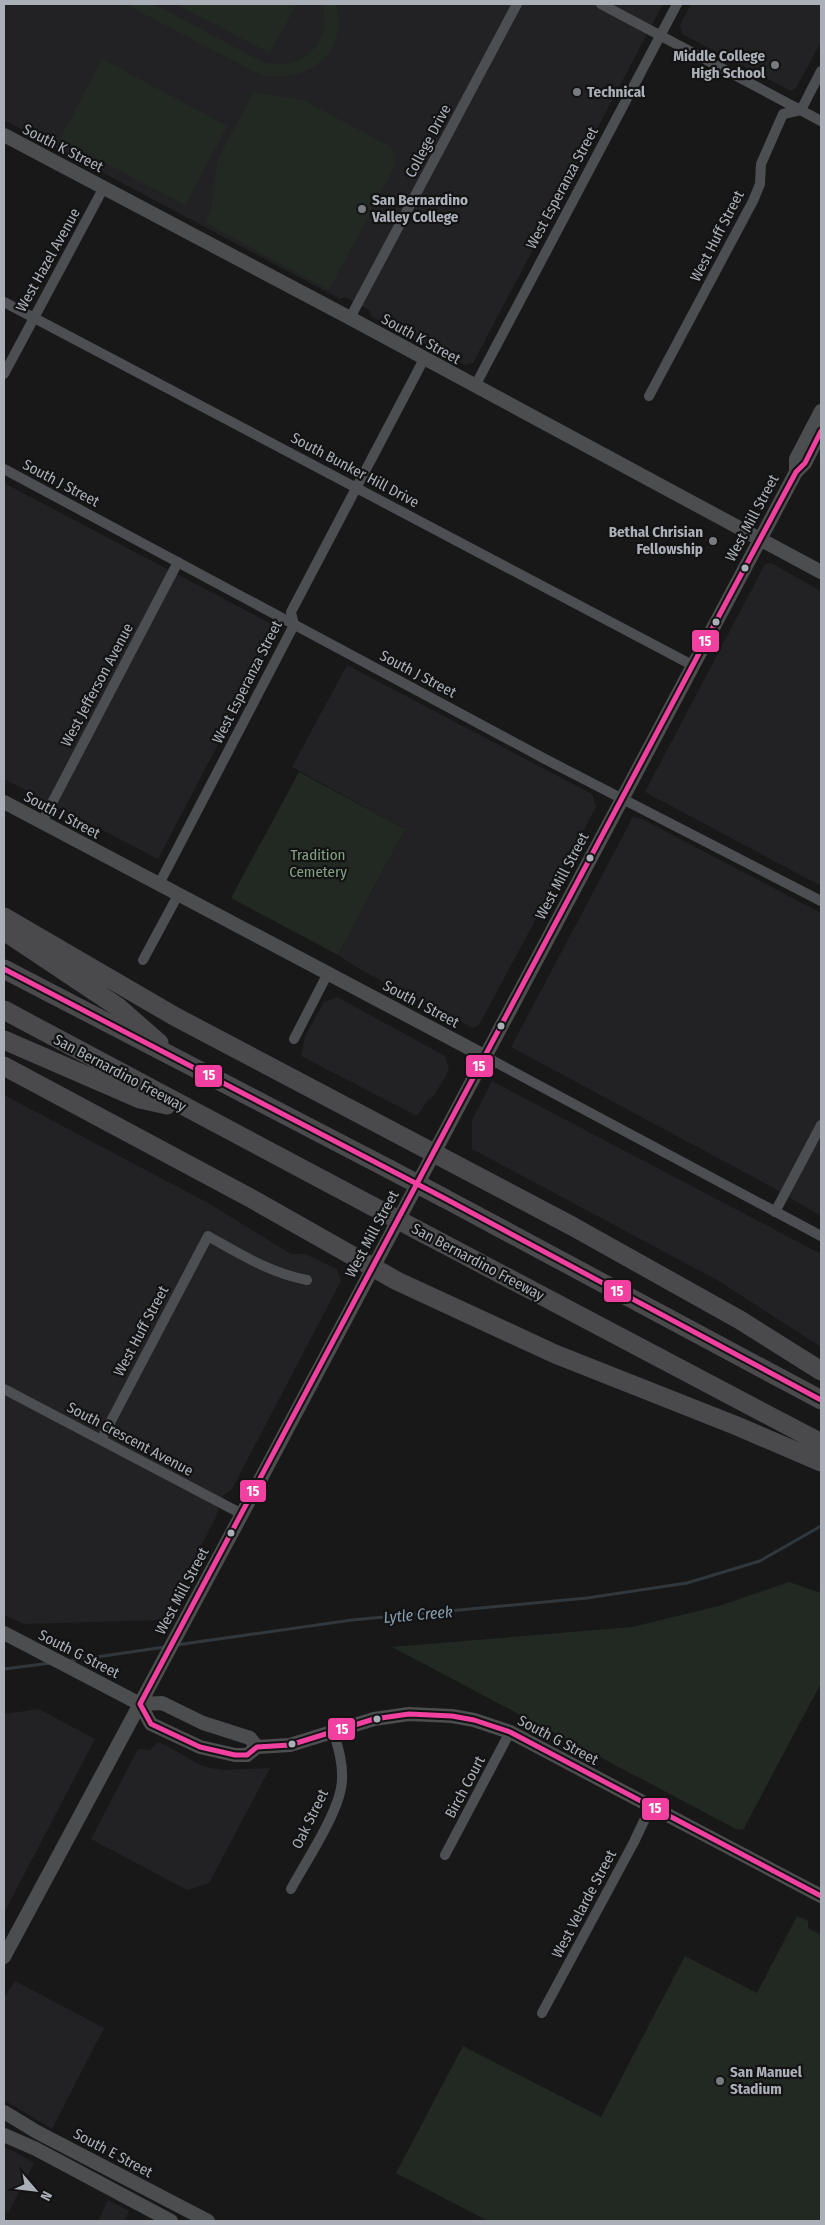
<svg xmlns="http://www.w3.org/2000/svg" width="825" height="2225" font-family="'Fira Sans Condensed',sans-serif">
  <style>
    .built { fill: #222224 }
    .green { fill: #222923 }
    .lines { fill: none; stroke-linecap: round; stroke-linejoin: round }
    .stream { stroke: #30383d; stroke-width: 3 }
    .street { stroke: #4d4e51; stroke-width: 10 }
    .secondary { stroke: #4c4d4f; stroke-width: 14 }
    .highway { stroke: #4a4a4d; stroke-width: 19 }
    .highway-bridge { stroke: #4a4a4d; stroke-width: 19 }
    .bus-1-casing { stroke: #131314; stroke-width: 9 }
    .bus-1 { stroke: #f240a1; stroke-width: 5 }
    .poi-dot { fill: #787b80; stroke: #131314; stroke-width: 2 }
    .bus-dot { fill: #abb0b8; stroke: #131314; stroke-width: 2 }
    .labels { text-anchor: middle; stroke-width: 4.5; stroke-linejoin: round; paint-order: stroke }
    .poi-label { font-size: 15px; font-weight: bold; fill: #abb0b8; stroke: #131314; text-anchor: start }
    .street-label { font-size: 15px; fill: #abb0b8; stroke: #131314 }
    .park-label { font-size: 15px; fill: #84a185; stroke: #131314 }
    .water-label { font-size: 16px; font-style: italic; fill: #869daf; stroke: #131314 }
    .line-badge { stroke: #131314; stroke-width: 2 }
    .badge-label { font-size: 14px; text-anchor: middle; font-weight: bold; fill: #fff }
  </style>
  <rect width="100%" height="100%" fill="#181819"/>
  <!-- built -->
  <path class="built" d="M4,4h659l-190,359 -8,2 -93,-48 -3,-7 -24,-13 -5,2 -336,-179z
    M691,4h130v38l-25,46 -5,3 -109,-57 -2,-9z
    M4,483l275,145 -121,231 -154,-80z
    M771,563l50,28v295l-176,-94 120,-228z
    M347,665l245,129 4,13 -117,218 -6,3 -112,-58 -23,-15 67,-126 -113,-62z
    M633,817l9,2 179,94v303l-51,-30 -259,-139z
    M337,997l108,59 4,14 -15,26 -6,4 -11,16 -116,-60 4,-20 19,-34z
    M492,1081l329,173v93l-104,-67 -245,-131v-29z
    M4,1095l206,109 81,50h14l32,15 4,12 -109,208 -8,6 -9,24 -52,101 -139,4 -20,-9z
    M39,1709l56,30 -91,174v-199z
    M158,1742l11,5 31,18 11,3 12,2 47,-2 -61,115 -22,7 -96,-51 47,-90 12,1z
    M15,1981l89,47 -52,101 -48,-29v-102z
    M4,2148l9,3 21,12 -26,50 -4,-3z
    M108,2200l21,11 -5,10h-26z"/>
  <!-- green -->
  <path class="green" d="M125,4h29l105,56c39,16 75,-15 63,-56h14c15,51 -37,87 -83,67z
    M176,4h121l-27,49z
    M102,59l125,67 -42,79 -125,-66z
    M254,92l51,9 80,43c10,7 11,15 8,26l-64,120 -123,-67 5,-12 7,-52z
    M299,772l106,57 -67,126 -107,-57z
    M789,1582l32,11v90l-78,147 -7,-1 -344,-182 240,-20 87,-21z
    M797,1916l11,5v7l13,7v286h-333l-92,-48 67,-127 138,71 84,-161 72,37z"/>
  <g class="lines">
    <!-- stream -->
    <path class="stream" d="M176,1645l176,-25 235,-22 100,-15 73,-22 61,-35
      M69,1661l96,-14
      M4,1669l47,-6"/>
    <!-- street -->
    <path class="street" d="M601,4l220,117
      M4,302l688,363
      M350,318l167,-314
      M4,374l100,-187
      M475,386l202,-382
      M649,396l104,-195 7,-17 1,-20 22,-50 18,-4 20,-39
      M4,469l541,290 276,142
      M42,822l136,-260
      M159,884l135,-259 -3,-13 133,-253
      M143,960l35,-65
      M294,1039l34,-66
      M484,1056l337,180
      M775,1212l46,-87
      M4,1389l238,125
      M101,1440l107,-204c32,18 62,37 99,44
      M445,1855l65,-123
      M291,1889c15,-28 50,-79 51,-109 1,-17 -4,-33 -9,-50
      M542,2013l92,-171 16,-34"/>
    <!-- secondary -->
    <path class="secondary" d="M4,135l346,183 471,254
      M796,472v-13l25,-48
      M4,802l480,254
      M4,1633l136,71 22,-1 41,20 47,15 7,9
      M140,1704l11,20 49,23 35,8h12l10,-8 33,-2 84,-26 35,-5 43,2 22,4 36,12 311,164
      M4,1957l238,-443 554,-1042 9,-9 16,-32
      M4,2112l33,20 171,89
      M4,2135l32,14 135,72"/>
    <!-- highway -->
    <path class="highway" d="M4,917l170,99 398,210 168,94 81,51
      M4,931l114,76 41,36
      M4,969l385,200
      M4,1010l368,196
      M4,1040l136,59 27,6
      M4,1066l250,134 143,81 158,73 182,72 84,36
      M444,1198l377,202
      M423,1233l398,210"/>
    <!-- highway-bridge -->
    <path class="highway-bridge" d="M389,1169l55,29
      M372,1206l51,27"/>
    <!-- bus-1 casing -->
    <g class="bus-1-casing">
      <path id="bus-1" d="M4,969l440,229 377,202
        M140,1704l589,-1107 67,-125 9,-9 16,-32
        M140,1704l11,20 49,23 35,8h12l10,-8 33,-2 84,-26 35,-5 43,2 22,4 36,12 311,164"/>
    </g>
    <!-- bus-1 -->
    <use href="#bus-1" class="bus-1"/>
  </g>
  <!-- markers -->
  <g class="poi-dot">
    <circle cx="775" cy="65" r="5"/>
    <circle cx="577" cy="92" r="5"/>
    <circle cx="362" cy="209" r="5"/>
    <circle cx="713" cy="541" r="5"/>
    <circle cx="720" cy="2081" r="5"/>
  </g>
  <g class="bus-dot">
    <circle cx="745" cy="568" r="4.5"/>
    <circle cx="716" cy="622" r="4.5"/>
    <circle cx="590" cy="858" r="4.5"/>
    <circle cx="501" cy="1026" r="4.5"/>
    <circle cx="231" cy="1533" r="4.5"/>
    <circle cx="377" cy="1719" r="4.5"/>
    <circle cx="292" cy="1744" r="4.5"/>
  </g>
  <g class="labels">
    <!-- poi labels -->
    <g class="poi-label">
      <text x="765" y="61" text-anchor="end">Middle College<tspan x="765" dy="17">High School</tspan></text>
      <text x="587" y="97">Technical</text>
      <text x="372" y="205">San Bernardino<tspan x="372" dy="17">Valley College</tspan></text>
      <text x="703" y="537" text-anchor="end">Bethal Chrisian<tspan x="703" dy="17">Fellowship</tspan></text>
      <text x="730" y="2077">San Manuel<tspan x="730" dy="17">Stadium</tspan></text>
    </g>
    <!-- street labels -->
    <g class="street-label">
      <text transform="translate(428 141) rotate(-62)" y="5">College Drive</text>
      <text transform="translate(63 148) rotate(27)" y="5">South K Street</text>
      <text transform="translate(562 188) rotate(-62)" y="5">West Esperanza Street</text>
      <text transform="translate(717 236) rotate(-63)" y="5">West Huff Street</text>
      <text transform="translate(48 260) rotate(-61)" y="5">West Hazel Avenue</text>
      <text transform="translate(421 339) rotate(29)" y="5">South K Street</text>
      <text transform="translate(355 470) rotate(28)" y="5">South Bunker Hill Drive</text>
      <text transform="translate(61 483) rotate(28)" y="5">South J Street</text>
      <text transform="translate(752 518) rotate(-62)" y="5">West Mill Street</text>
      <text transform="translate(418 674) rotate(28)" y="5">South J Street</text>
      <text transform="translate(247 682) rotate(-63)" y="5">West Esperanza Street</text>
      <text transform="translate(97 685) rotate(-62)" y="5">West Jefferson Avenue</text>
      <text transform="translate(62 815) rotate(28)" y="5">South I Street</text>
      <text transform="translate(562 876) rotate(-62)" y="5">West Mill Street</text>
      <text transform="translate(421 1004) rotate(28)" y="5">South I Street</text>
      <text transform="translate(120 1073) rotate(28)" y="5">San Bernardino Freeway</text>
      <text transform="translate(372 1234) rotate(-62)" y="5">West Mill Street</text>
      <text transform="translate(478 1262) rotate(28)" y="5">San Bernardino Freeway</text>
      <text transform="translate(141 1331) rotate(-62)" y="5">West Huff Street</text>
      <text transform="translate(130 1439) rotate(28)" y="5">South Crescent Avenue</text>
      <text transform="translate(182 1591) rotate(-62)" y="5">West Mill Street</text>
      <text transform="translate(79 1654) rotate(27)" y="5">South G Street</text>
      <text transform="translate(558 1740) rotate(28)" y="5">South G Street</text>
      <text transform="translate(465 1787) rotate(-62)" y="5">Birch Court</text>
      <text transform="translate(310 1819) rotate(-64)" y="5">Oak Street</text>
      <text transform="translate(584 1904) rotate(-62)" y="5">West Velarde Street</text>
      <text transform="translate(113 2153) rotate(28)" y="5">South E Street</text>
    </g>
    <!-- park labels -->
    <g class="park-label">
      <text x="318" y="860">Tradition<tspan x="318" dy="17">Cemetery</tspan></text>
    </g>
    <!-- water labels -->
    <g class="water-label">
      <text transform="translate(418 1614) rotate(-5)" y="6">Lytle Creek</text>
    </g>
  </g>
  <g class="line-badge">
    <rect x="691" y="629" width="29" height="24" rx="5" fill="#f240a1"/>
    <rect x="465" y="1054" width="29" height="24" rx="5" fill="#f240a1"/>
    <rect x="194" y="1064" width="29" height="24" rx="5" fill="#f240a1"/>
    <rect x="603" y="1279" width="29" height="24" rx="5" fill="#f240a1"/>
    <rect x="239" y="1479" width="28" height="24" rx="5" fill="#f240a1"/>
    <rect x="327" y="1717" width="29" height="24" rx="5" fill="#f240a1"/>
    <rect x="641" y="1797" width="29" height="24" rx="5" fill="#f240a1"/>
  </g>
  <g class="badge-label">
    <text x="705" y="646">15</text>
    <text x="479" y="1071">15</text>
    <text x="209" y="1080">15</text>
    <text x="617" y="1296">15</text>
    <text x="253" y="1496">15</text>
    <text x="342" y="1734">15</text>
    <text x="655" y="1813">15</text>
  </g>
  <!-- border -->
  <rect width="825" height="2225" fill="none" stroke="#abb0b8" stroke-width="10"/>
  <!-- north arrow -->
  <g transform="translate(35 2190) rotate(118)" stroke="#131314" stroke-width="4" paint-order="stroke">
  <path d="M0-4L9 19L0 12L-9 19Z" fill="#abb0b8"/>
  <text y="-8" font-size="14" font-weight="bold" text-anchor="middle" fill="#abb0b8">N</text>
  </g>
</svg>
